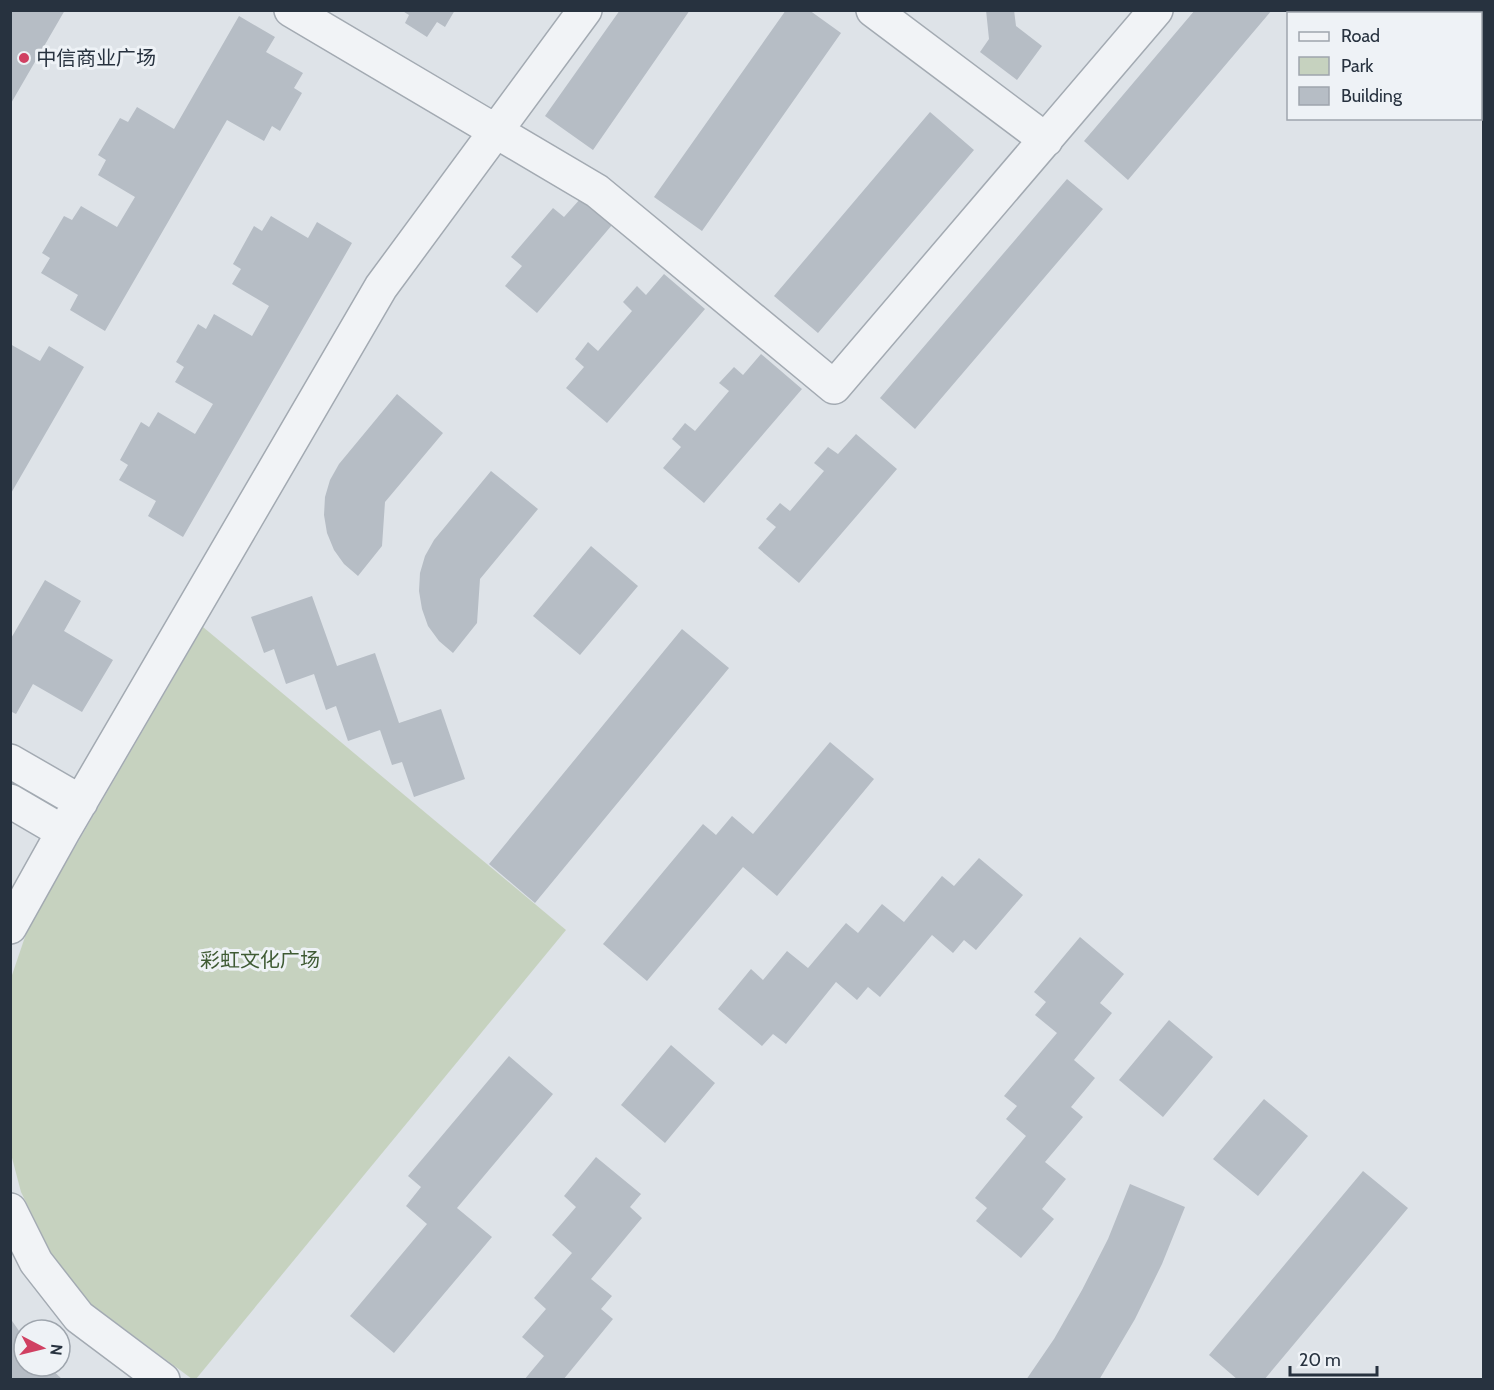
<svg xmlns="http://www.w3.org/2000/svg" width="1494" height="1390" font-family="Cabin,'Noto Sans SC',sans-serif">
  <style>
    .green { fill: #c6d2bf }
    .building { fill: #b6bdc5 }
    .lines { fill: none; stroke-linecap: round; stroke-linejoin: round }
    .minor-casing { stroke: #a3aab2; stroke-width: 36 }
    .minor { stroke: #f1f3f6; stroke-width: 33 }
    .poi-dot { fill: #d04062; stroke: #eef2f6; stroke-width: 2 }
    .labels { text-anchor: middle; stroke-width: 6; stroke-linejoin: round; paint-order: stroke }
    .poi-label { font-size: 20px; fill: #27323f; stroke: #eef2f6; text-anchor: start }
    .park-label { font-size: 20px; fill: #3f5b34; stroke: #eef2f6 }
  </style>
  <rect width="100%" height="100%" fill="#dee3e8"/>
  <!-- green -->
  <path class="green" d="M203,627l363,303 -370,449h-4l-101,-75 -40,-51 -30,-61 -10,-38 -1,-173 18,-53z"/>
  <!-- building -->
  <path class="building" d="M10,10h55l-55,95z
    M401,10h54l-10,17 -8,-5 -10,15 -22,-14 4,-8z
    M620,10h70l-97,140 -48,-34z
    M786,10h23l32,23 -139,198 -48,-34z
    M986,10h28l2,16 26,20 -25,34 -37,-28 9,-13z
    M1195,10h77l-144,170 -44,-39z
    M239,16l36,21 -9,15 37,21 -9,15 8,5 -22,38 -8,-5 -8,15 -37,-21 -122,211 -35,-21 8,-15 -37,-22 9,-15 -8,-5 22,-37 8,4 9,-14 36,21 18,-30 -37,-22 8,-15 -8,-5 22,-37 8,4 9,-15 37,22z
    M930,112l44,38 -156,183 -44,-37z
    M1067,179l36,30 -188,220 -35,-31z
    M581,198l31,27 -75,88 -32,-27 17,-20 -11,-9 42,-49 11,9z
    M271,216l37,22 9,-16 35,21 -169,294 -35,-21 8,-15 -37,-21 9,-15 -8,-5 21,-38 8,5 9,-15 37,22 18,-30 -38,-22 9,-15 -8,-5 22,-38 8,5 8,-15 38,22 17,-30 -37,-22 9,-15 -8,-5 21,-38 8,5z
    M664,274l41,35 -98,114 -41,-35 18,-21 -9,-8 13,-17 10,9 34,-40 -9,-9 14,-16 9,9z
    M10,344l30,17 9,-15 35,21 -74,128z
    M761,354l41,35 -98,114 -41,-35 18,-21 -9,-8 13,-16 10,8 34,-40 -10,-8 15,-16 9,8z
    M397,394l46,39 -58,69 -3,44 -24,30 -14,-12 -10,-14 -7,-17 -3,-18 1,-18 5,-17 9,-16z
    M856,434l41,35 -98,114 -41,-35 18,-21 -10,-8 14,-16 10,8 34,-40 -10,-8 14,-16 10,7z
    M491,471l47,38 -58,70 -3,44 -24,30 -14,-12 -11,-15 -6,-17 -3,-18 1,-18 5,-17 9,-16z
    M591,546l47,40 -58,69 -47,-39z
    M45,580l36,21 -17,30 49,29 -31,52 -49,-28 -17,30 -6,-3v-71z
    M312,596l25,70 38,-13 24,70 42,-14 24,70 -51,18 -12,-35 -10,3 -12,-35 -32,11 -12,-35 -10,4 -12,-36 -28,10 -12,-35 -10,4 -13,-36z
    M682,629l47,39 -194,235 -46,-39z
    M830,742l44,37 -97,117 -34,-29 -96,114 -44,-37 100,-120 13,11 16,-19 21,18z
    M979,858l44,37 -47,55 -12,-10 -11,13 -21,-18 -52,62 -12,-10 -11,13 -21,-18 -50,62 -13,-10 -11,12 -44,-37 33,-40 12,11 24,-29 21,17 38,-45 12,10 24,-29 22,18 38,-46 12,10z
    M1080,937l44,37 -24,29 12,10 -38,47 21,18 -24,29 12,10 -38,45 21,17 -24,30 12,10 -33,39 -45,-37 11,-13 -12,-10 51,-62 -20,-17 11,-13 -13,-10 53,-63 -22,-18 11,-13 -12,-10z
    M1169,1020l44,37 -50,60 -44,-37z
    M671,1045l44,38 -50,60 -44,-38z
    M509,1056l44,38 -96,114 35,29 -98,116 -44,-37 77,-92 -21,-18 15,-19 -13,-11z
    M1264,1099l44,37 -50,60 -45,-37z
    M596,1157l45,37 -11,13 12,11 -51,61 21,17 -11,13 12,10 -50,61h-39l20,-24 -22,-19 24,-28 -12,-11 38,-45 -20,-18 24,-28 -12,-11z
    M1363,1171l45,37 -144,172h-26l-29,-25z
    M1130,1184l55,23 -23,57 -27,55 -36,61h-73l28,-41 28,-49 26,-51z
    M10,1318l14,20v28h24l15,14 -53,-2z"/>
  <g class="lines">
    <!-- minor casing -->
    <g class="minor-casing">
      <path id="minor" d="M291,10l306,181 237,196 322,-377
        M873,10l173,130
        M10,761l71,41
        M10,801l53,31
        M10,927l53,-95 318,-545 204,-277
        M10,1210l26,52 43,55 84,63"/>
    </g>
    <!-- minor -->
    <use href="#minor" class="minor"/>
  </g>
  <!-- markers -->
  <circle class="poi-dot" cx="24" cy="58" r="6"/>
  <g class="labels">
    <!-- poi labels -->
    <g class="poi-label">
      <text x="36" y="65">中信商业广场</text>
    </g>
    <!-- park labels -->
    <g class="park-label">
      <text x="260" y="967">彩虹文化广场</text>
    </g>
  </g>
  <!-- border -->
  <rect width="1494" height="1390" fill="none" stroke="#27323f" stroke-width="24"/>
  <!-- legend -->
  <rect x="1287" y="12" width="195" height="108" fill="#eef2f6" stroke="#9ea5ad" stroke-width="1.5"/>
  <rect x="1299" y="32" width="30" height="9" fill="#f1f3f6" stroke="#9ea5ad" stroke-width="1.5"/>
  <text x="1341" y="42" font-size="18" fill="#27323f">Road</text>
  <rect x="1299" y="57" width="30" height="18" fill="#c6d2bf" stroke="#9ea5ad" stroke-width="1.5"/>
  <text x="1341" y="72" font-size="18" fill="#27323f">Park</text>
  <rect x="1299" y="87" width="30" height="18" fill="#b6bdc5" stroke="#9ea5ad" stroke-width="1.5"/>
  <text x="1341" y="102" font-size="18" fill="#27323f">Building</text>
  <!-- north arrow -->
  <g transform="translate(42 1348) rotate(97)"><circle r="28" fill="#eef2f6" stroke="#9ea5ad" stroke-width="1.5"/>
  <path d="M0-4.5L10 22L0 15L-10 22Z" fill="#d04062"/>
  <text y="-9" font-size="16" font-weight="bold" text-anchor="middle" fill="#27323f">N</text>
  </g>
  <!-- scale -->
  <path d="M1290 1366v9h87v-9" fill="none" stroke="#27323f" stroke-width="3"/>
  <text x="1299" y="1366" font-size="18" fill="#27323f" stroke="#eef2f6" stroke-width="4.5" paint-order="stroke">20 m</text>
</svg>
